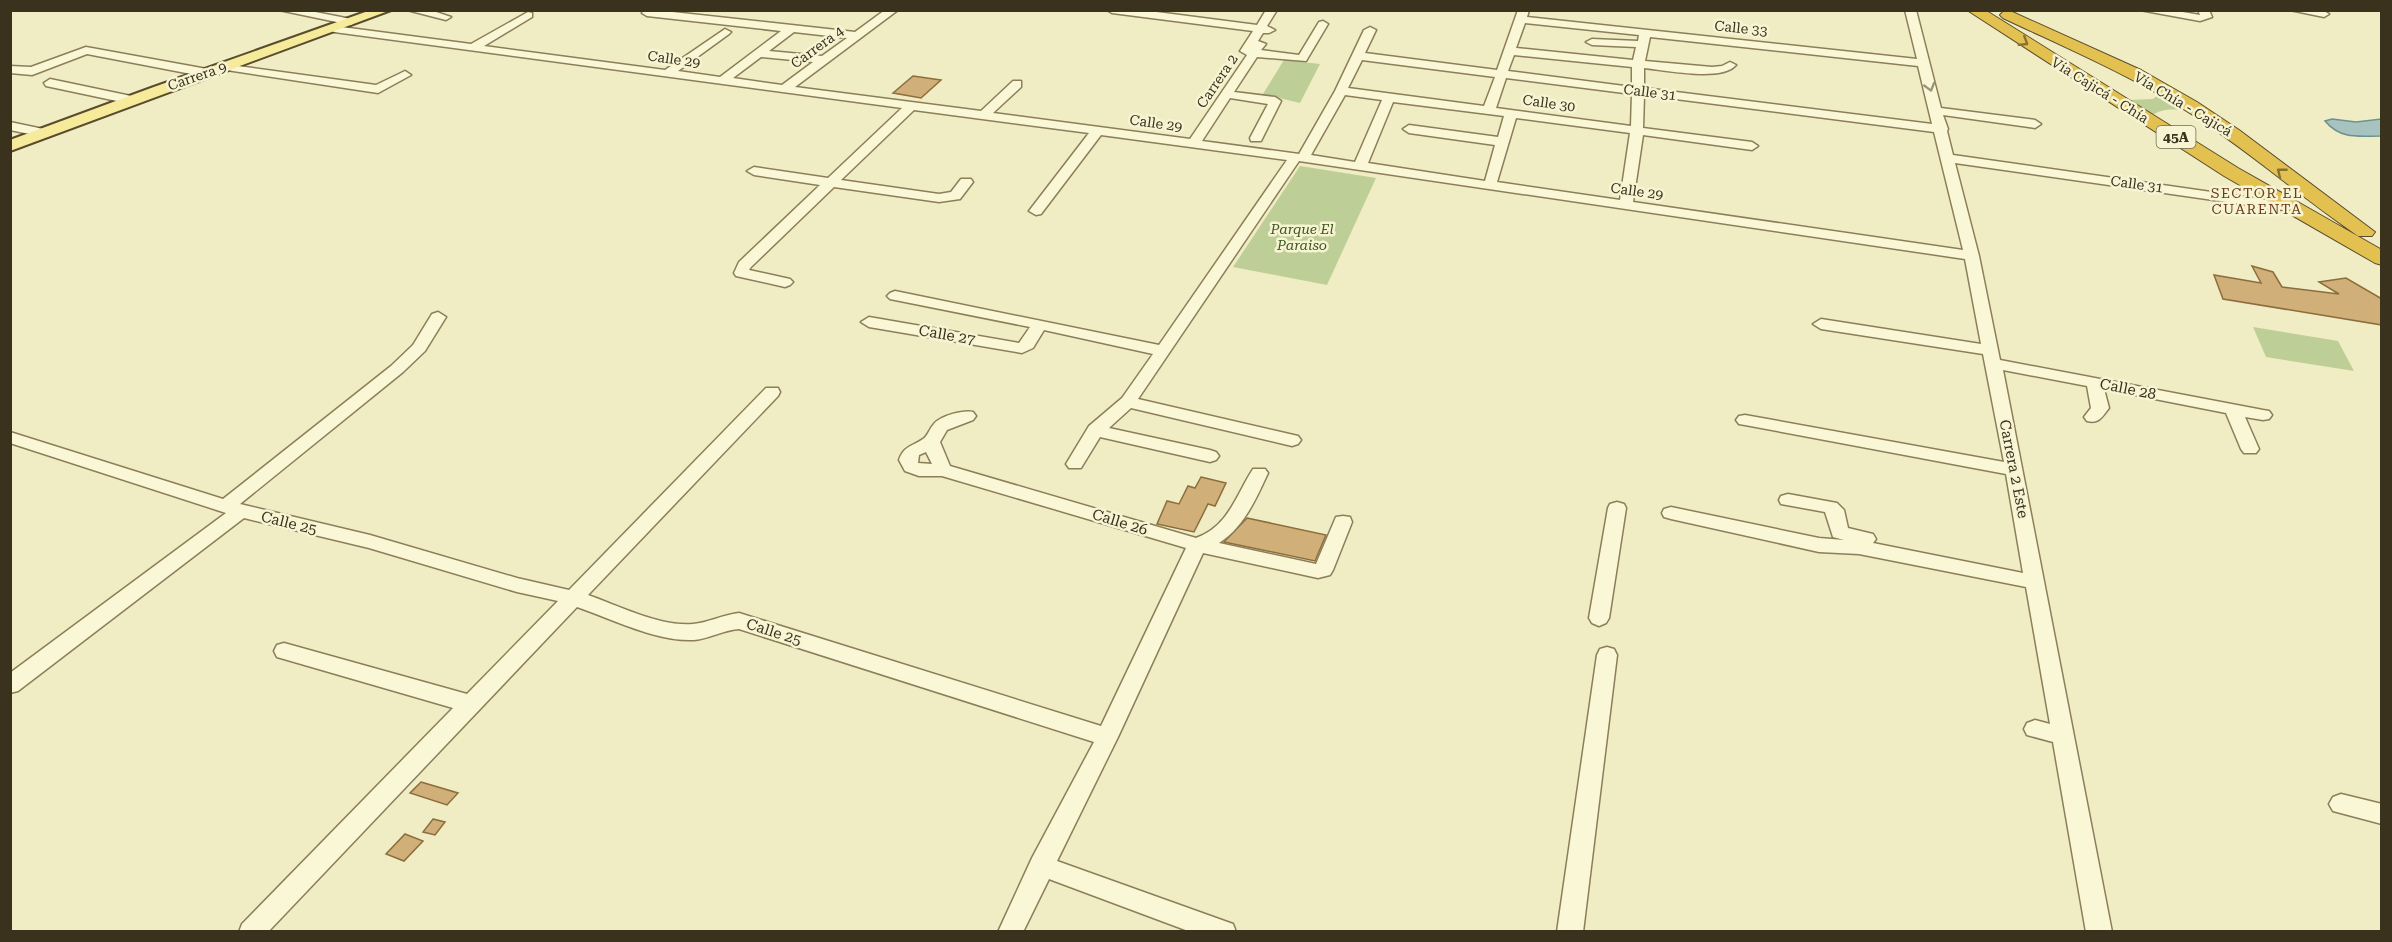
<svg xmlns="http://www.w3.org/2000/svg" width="2392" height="942" font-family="'Roboto Serif',serif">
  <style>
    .green { fill: #bdcf97 }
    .water { fill: #a6c3c0; stroke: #6c9290; stroke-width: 1.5 }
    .building { fill: #d0af78; stroke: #8c6d3e; stroke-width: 1.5 }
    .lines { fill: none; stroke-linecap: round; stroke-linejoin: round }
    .minor-casing { stroke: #8c7e59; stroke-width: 3 }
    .major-casing { stroke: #594b2d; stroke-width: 4 }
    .highway-casing { stroke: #594b2d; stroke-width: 2 }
    .minor { fill: #faf7d7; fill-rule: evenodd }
    .major { fill: #f5eb9a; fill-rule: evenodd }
    .highway { fill: #e3c151; fill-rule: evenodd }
    .oneway { stroke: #877235 }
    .oneway2 { stroke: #9a947a }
    .labels { text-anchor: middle; stroke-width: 5; stroke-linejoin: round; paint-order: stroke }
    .far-street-label { font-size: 14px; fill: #3b321e; stroke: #f7f4d3 }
    .shield { fill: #f7f4d3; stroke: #736c54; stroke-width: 1.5 }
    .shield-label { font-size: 14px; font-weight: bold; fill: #3b321e }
    .far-neighbourhood-label { font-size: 14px; letter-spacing: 1.5px; fill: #6a3c1b; stroke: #f7f4d3 }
    .far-park-label { font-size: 14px; font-style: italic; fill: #405823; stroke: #f7f4d3 }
    .street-label { font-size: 15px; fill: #3b321e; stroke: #f7f4d3 }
  </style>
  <rect width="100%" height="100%" fill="#f0ecc3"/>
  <!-- green -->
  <path class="green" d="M1284,60l36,4 -20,39 -37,-9z
    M2159,94l28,17c-12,-2 -26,-3 -35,5l-23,-16 24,-1z
    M1300,166l76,12 -49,107 -94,-18z
    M2253,327l85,14 16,30 -88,-14z"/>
  <!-- water -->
  <path class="water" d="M2332,119l24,3 25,-3v17c-22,0 -40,4 -56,-15z"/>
  <!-- building -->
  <path class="building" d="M913,76l28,4 -20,18 -28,-5z
    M2252,266l21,6 9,15 57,7 -20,-12 27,-4 36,21v26l-159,-26 -9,-24 47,8z
    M1201,477l25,6 -11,23 -7,-2 -14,28 -37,-8 10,-23 12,3 9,-18 7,2z
    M1247,518l79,17 -11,26 -91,-19z
    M421,782l37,11 -11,12 -37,-12z
    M433,819l12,3 -10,13 -12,-3z
    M405,834l18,7 -19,20 -18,-7z"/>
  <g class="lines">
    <!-- minor casing -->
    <g class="minor-casing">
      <path id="minor" d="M279,10h26l46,9 5,3 -5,3z
        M407,10h23l21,7 -5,3z
        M654,10l201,22 30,-22h13l-103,77 186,24 32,-30h8v6l-28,26 197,26 57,-84 -7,-4 13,-20 -141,-18 -5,-3h34l116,15 9,-15h11l-10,16 8,4 -6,3h-6l-5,8 8,3 -5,6 38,5 20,-33 4,-1 5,3 -22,37 -49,-4 -23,35 41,5 6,4 -20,40h-10l-1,-3 18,-34 -38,-6 -28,43 97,13 36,-63 29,-61 6,-3 6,3 -11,23 132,17 21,-60h11l-2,7 390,42 -12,-49h11l25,98 94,12 6,4 -6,4 -92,-13 5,14 -1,2 6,24 342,49 2,3 -7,4 -335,-48 24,93 21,104 263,50 6,1 3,4 -3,4 -6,1 -18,-3 14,32 -3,4h-12l-3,-4 -15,-36 -122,-24 5,19c-7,9 -10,16 -22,13l-3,-4 7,-9 -4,-22 -84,-16 109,562h-26l-33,-190 -26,-7 -3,-6 3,-6 8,-3 15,4 -24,-137 -167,-33 -40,-2 -148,-33 -7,-2 -2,-4 2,-4 7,-2 148,31 25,2 -11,-3 -8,-25 -44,-8 -2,-4 2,-4 7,-2 49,9 7,7 4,18 25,6 3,5 -3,4 150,30 -17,-99 -261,-49 -6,-1 -3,-4 3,-4 6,-1 259,47 -21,-108 -162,-25 -8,-5 8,-5 160,25 -16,-85 -666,-98 -161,238 160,37 3,4 -3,4 -6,2 -161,-38 -22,20 101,22 6,2 3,4 -3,4 -6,2 -110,-25 -19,31h-12l-3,-4 23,-38 33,-28 31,-44 -109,-24 -11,18 -11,5 -153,-26 -8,-5 8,-5 150,26 11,-16 -140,-28 -3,-3 3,-3 5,-2 264,54 128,-185 -186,-25 -60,79 -5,1 -7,-4 60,-78 -175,-23 -73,70 98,14 12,-2 10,-13h10l2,3 -13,17 -21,3 -105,-15 -83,80 -2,3 41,9 3,3 -3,3 -5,2 -49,-11 -2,-3 5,-11 81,-77 -66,-10 -7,-4 7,-4 74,11 74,-70 -568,-76 -6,-3 6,-3 137,18 57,-32 4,1v4l-48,29 181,24 60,-41 6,3 -2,2 -51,37 42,6 61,-46 -134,-15 -5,-3 2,-3zM1525,23l114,12 -1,6 -46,-2 -6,3 6,3 44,2 -3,13 -117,-12zM794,32l53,6 -25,18 -53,-5zM1650,37l268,29 14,58 -288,-36v-20c21,2 78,14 92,-3l-6,-3 -8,4 -10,1 -67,-6zM1514,55l118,12v20l-124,-16zM761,57l52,5 -31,23 -49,-7zM1362,60l133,17 -11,29 -136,-18zM1506,78l126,16 -1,32 -135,-18zM1345,95l37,5 -27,62 -44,-7zM1644,95l290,37 29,118 -330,-48 10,-67 109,15 6,-4 -6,-4 -109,-14zM1393,102l111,14 -6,21 -89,-12 -6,4 6,4 86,12 -10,36 -117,-18zM1516,118l114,15 -10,67 -123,-18z
        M2140,10h31l29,5 -2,-5h11l3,7 -12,4z
        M2290,10h32l7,4 -5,3z
        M86,47l121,22 6,4 -6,4 -120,-23 -55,21 -22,-2v-7l21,1z
        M224,64l152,21 25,-12 4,-2 6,4 -33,18 -158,-24v-4z
        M50,79l81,17 6,4 -6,4 -85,-18 -2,-3z
        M10,122l38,8 2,3 -6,4 -34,-7z
        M438,312l8,5 -21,34 -22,21 -163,132 130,31 147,43 52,12 197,-202h12l2,4 -2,4 -190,199c31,11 73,32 105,29 14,-1 29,-9 46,-11l362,113 85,-178 -244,-72h-23l-14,-5 -6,-11c5,-14 12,-13 24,-21 5,-3 6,-10 11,-15 6,-8 29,-14 39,-12l3,4 -3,4 -26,10 -7,12 10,24 246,72c33,-12 40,-43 57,-69h12l3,4c-12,26 -24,54 -49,70l97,21 20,-47 7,-1 7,1 2,5 -19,48 -3,5 -12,3 -115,-25 -85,184 -61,124 176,63 3,8h-45l-142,-53 -26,53h-25l34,-74 62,-116 -355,-113c-16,1 -30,10 -45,11 -37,2 -82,-21 -117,-33l-309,325h-29l3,-8 211,-216 -176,-51 -3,-6 3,-6 7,-2 183,51 91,-93 -41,-9 -148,-44 -125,-30 -226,173 -8,2v-20l216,-160 -216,-70v-11l213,67 168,-133 22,-21 19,-31zM926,452l6,12 -14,-1 1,-8z
        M1617,502l7,2 2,4 -17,110 -3,5 -7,3 -7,-3 -3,-5 19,-110 2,-4z
        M1607,647l7,2 3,6 -34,277h-26l40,-277 3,-6z
        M2341,794l41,10v20l-49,-13 -4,-7 4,-7z"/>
    </g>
    <!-- major casing -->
    <g class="major-casing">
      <path id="major" d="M371,10h20l-381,141v-11l141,-52z"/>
    </g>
    <!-- highway casing -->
    <g class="highway-casing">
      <path id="highway" d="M1967,10h18l253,158 144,82v15l-7,-2 -151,-87z
        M2008,10l133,60 56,32 42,28 136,102 -3,4h-14c-59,-40 -112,-88 -173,-126 -57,-36 -121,-63 -182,-92l-3,-3 3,-3z"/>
    </g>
    <!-- minor -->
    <use href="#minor" class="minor"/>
    <!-- major -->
    <use href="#major" class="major"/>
    <!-- highway -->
    <use href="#highway" class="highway"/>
  </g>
  <!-- one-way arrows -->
  <defs><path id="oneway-chevron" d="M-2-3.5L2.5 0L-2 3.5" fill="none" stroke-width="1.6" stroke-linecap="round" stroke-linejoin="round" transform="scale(1.5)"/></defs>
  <g class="oneway">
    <use href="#oneway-chevron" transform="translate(2024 42) rotate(32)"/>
    <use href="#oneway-chevron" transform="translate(2281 172) rotate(-141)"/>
  </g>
  <use class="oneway2" href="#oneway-chevron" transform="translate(1930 87) rotate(74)"/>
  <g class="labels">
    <!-- far-street labels -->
    <g class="far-street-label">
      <text transform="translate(1741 28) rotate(6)" y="5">Calle 33</text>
      <text transform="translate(817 47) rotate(-36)" y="5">Carrera 4</text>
      <text transform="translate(674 59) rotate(8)" y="5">Calle 29</text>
      <text transform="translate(197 76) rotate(-19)" y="5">Carrera 9</text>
      <text transform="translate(1217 81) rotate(-56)" y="5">Carrera 2</text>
      <text transform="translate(2100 90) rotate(32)" y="5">Vía Cajicá - Chía</text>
      <text transform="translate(1650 92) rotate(7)" y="5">Calle 31</text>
      <text transform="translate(1549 103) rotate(8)" y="5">Calle 30</text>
      <text transform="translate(2183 104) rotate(31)" y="5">Vía Chía - Cajicá</text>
      <text transform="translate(1156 123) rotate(8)" y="5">Calle 29</text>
      <text transform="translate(2137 184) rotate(8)" y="5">Calle 31</text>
      <text transform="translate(1637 191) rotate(8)" y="5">Calle 29</text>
    </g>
    <!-- shield labels -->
    <rect class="shield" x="2156.5" y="126" width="39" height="22" rx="4.5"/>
    <g class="shield-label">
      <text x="2176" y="142">45A</text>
    </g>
    <!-- far-neighbourhood labels -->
    <g class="far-neighbourhood-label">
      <text x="2257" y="198">SECTOR EL<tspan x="2257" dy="16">CUARENTA</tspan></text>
    </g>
    <!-- far-park labels -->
    <g class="far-park-label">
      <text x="1302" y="234">Parque El<tspan x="1302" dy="16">Paraiso</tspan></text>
    </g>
    <!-- street labels -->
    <g class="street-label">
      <text transform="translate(947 335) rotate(10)" y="5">Calle 27</text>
      <text transform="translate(2128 389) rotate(11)" y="5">Calle 28</text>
      <text transform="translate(2014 469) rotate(79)" y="5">Carrera 2 Este</text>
      <text transform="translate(1120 522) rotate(17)" y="5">Calle 26</text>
      <text transform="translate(289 523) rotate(14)" y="5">Calle 25</text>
      <text transform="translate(774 632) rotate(18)" y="5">Calle 25</text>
    </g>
  </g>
  <!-- border -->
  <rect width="2392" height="942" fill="none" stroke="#3b321e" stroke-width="24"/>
</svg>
